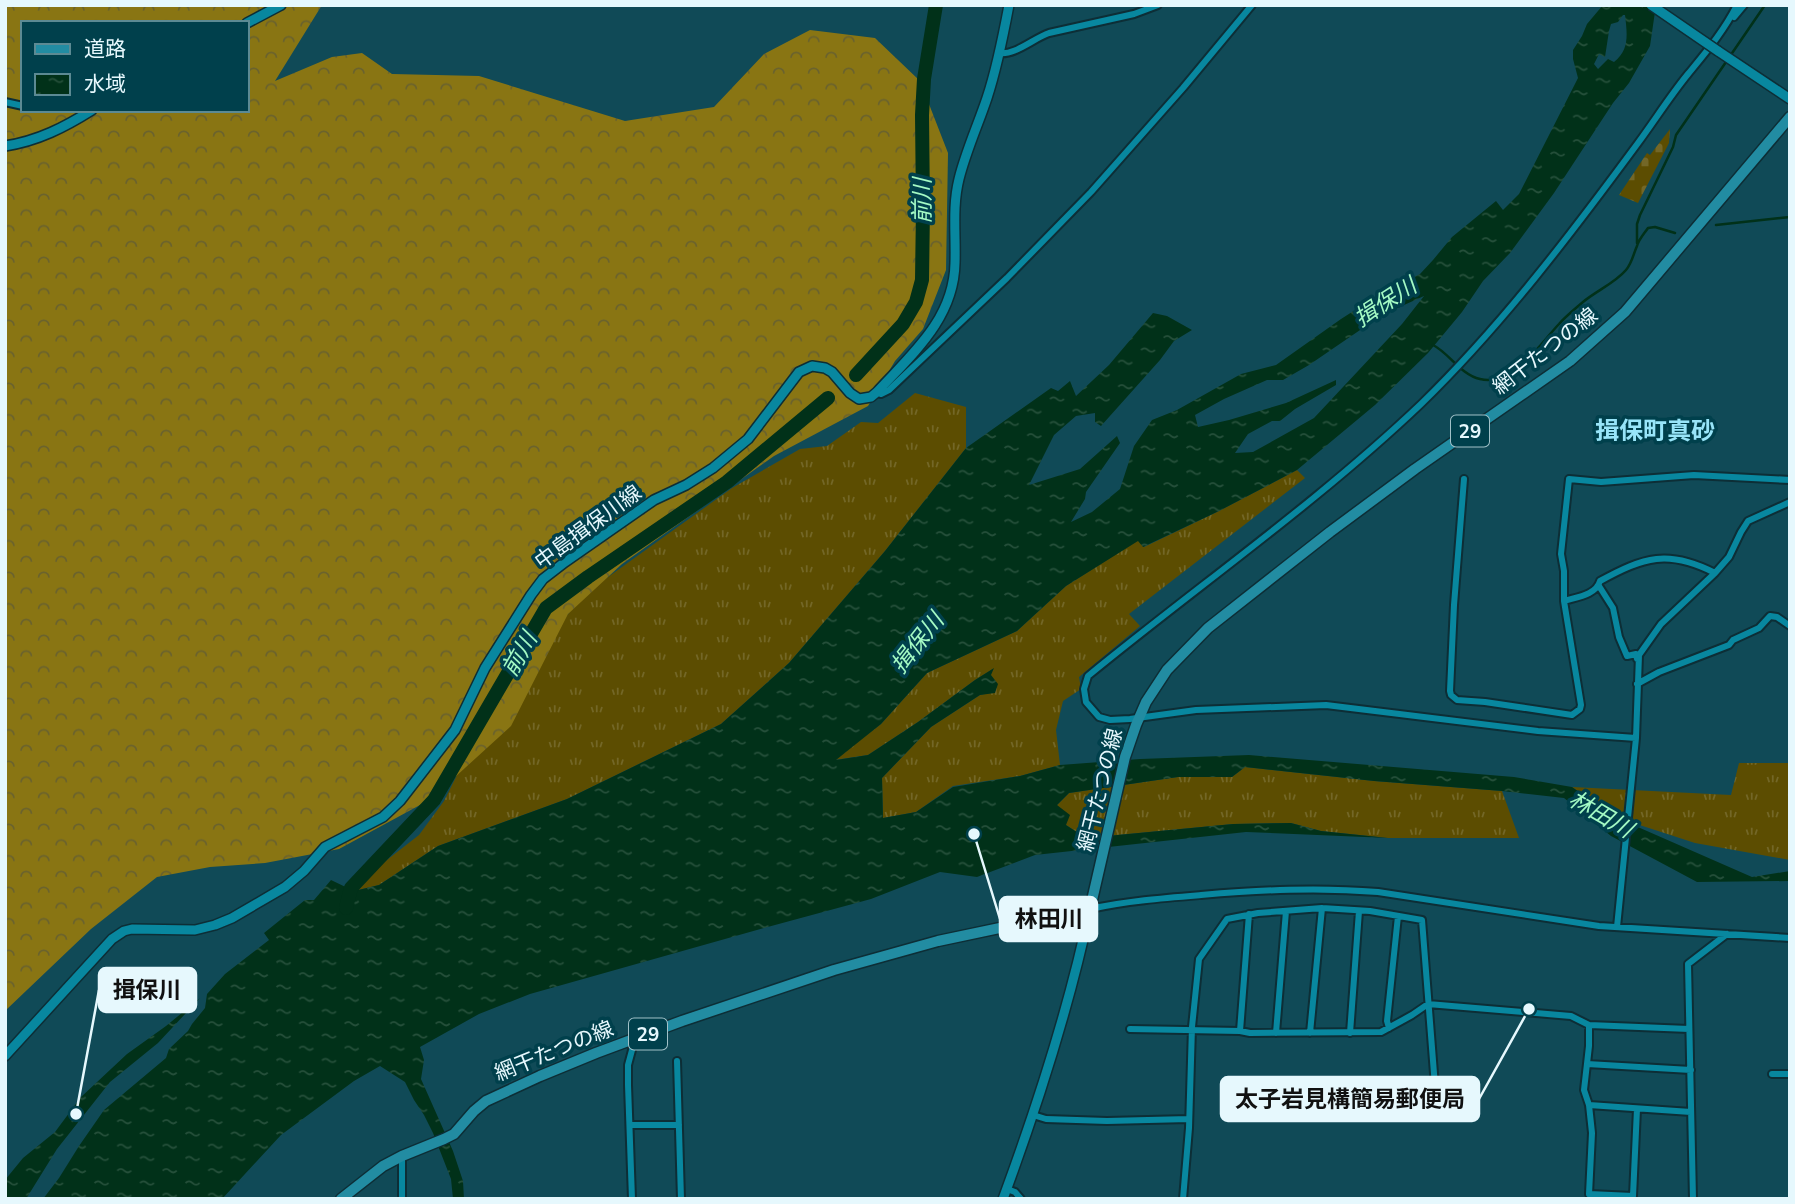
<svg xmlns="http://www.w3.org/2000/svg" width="1795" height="1204" font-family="'Nunito Sans','Noto Sans JP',sans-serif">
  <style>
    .grass { fill: url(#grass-tufts) }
    .forest { fill: url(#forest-crowns); fill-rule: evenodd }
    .cemetery { fill: url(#cemetery-stones) }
    .water { fill: url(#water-ripples); fill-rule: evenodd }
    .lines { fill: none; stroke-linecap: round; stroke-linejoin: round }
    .stream { stroke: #013119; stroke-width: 2.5 }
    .river { stroke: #013119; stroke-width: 14 }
    .street-casing { stroke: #0d2e36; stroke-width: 10 }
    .secondary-casing { stroke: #0d2e36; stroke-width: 12 }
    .primary-casing { stroke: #0d2e36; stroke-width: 13 }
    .street { stroke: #08879f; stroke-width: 6 }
    .secondary { stroke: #08879f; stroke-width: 9 }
    .primary { stroke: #228ca2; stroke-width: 10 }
    .secondary-bridge-casing { stroke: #0d2e36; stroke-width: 12; stroke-linecap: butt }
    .secondary-bridge { stroke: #08879f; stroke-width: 9 }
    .labels { text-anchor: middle; stroke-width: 7; stroke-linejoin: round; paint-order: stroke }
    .shield { fill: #00404c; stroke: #a1c1c8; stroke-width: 2 }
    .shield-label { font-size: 19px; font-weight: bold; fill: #e6f8fd }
    .street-label { font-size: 21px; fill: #e6f8fd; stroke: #00404c }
    .water-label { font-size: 23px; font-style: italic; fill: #a4fac4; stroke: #00404c }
    .quarter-label { font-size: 24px; font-weight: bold; fill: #98e5f9; stroke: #00404c }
    .leader { fill: none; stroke: #e6f8fd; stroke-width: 2.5 }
    .callout-dot { fill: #e6f8fd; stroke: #00404c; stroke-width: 2.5 }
    .callout { fill: #e6f8fd; stroke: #e6f8fd; stroke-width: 2.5 }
    .callout-label { font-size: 23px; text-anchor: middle; font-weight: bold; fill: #111 }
  </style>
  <defs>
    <pattern id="grass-tufts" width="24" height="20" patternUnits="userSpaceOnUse" patternTransform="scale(1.75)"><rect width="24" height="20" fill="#5c4d01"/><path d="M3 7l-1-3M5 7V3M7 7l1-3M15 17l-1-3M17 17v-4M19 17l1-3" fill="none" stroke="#736727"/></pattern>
    <pattern id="forest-crowns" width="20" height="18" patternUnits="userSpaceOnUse" patternTransform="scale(1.75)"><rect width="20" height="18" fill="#897513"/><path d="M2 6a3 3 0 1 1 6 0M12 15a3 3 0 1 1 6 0" fill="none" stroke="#6a622d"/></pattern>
    <pattern id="cemetery-stones" width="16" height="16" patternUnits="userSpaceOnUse" patternTransform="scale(1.75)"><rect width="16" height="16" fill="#5c4d01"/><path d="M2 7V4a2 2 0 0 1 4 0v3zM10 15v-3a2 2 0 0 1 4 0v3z" fill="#736727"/></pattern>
    <pattern id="water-ripples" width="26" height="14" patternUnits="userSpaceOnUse" patternTransform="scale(1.75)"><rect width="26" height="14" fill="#013119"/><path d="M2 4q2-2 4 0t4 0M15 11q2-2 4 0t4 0" fill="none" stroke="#26503b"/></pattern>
  </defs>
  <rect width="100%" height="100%" fill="#104a57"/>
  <!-- grass -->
  <path class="grass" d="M915,393l51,14v41l-81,103 -96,112 -68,61 -154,75 -129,47 -59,39 -25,6 -4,-7 8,-8 25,-13 36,-28 25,-34 25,-50 31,-51 83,-105 149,-107 68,-39 27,-3 34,-24 17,1z
    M1297,470l8,8 -176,136 11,12 -61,51 2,12 -18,12 -7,29 4,35 -40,11 -67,10 -37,26 -33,6 -1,-40 49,-51 49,-32 15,-3 -5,-16 3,-7 -18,11 -57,42 -50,33 -34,5 47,-36 46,-51 90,-42 49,-45 72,-46 6,7 75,-36z
    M1739,763h51v97l-95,-17 -80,-26 -43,-30 159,8z
    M1245,767l129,14 128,10 17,47h-131l-67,-7 -30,-8 -58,1 -147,14 -20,-13 -9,-20 12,-12 109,-16h54z"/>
  <!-- forest -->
  <path class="forest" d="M5,5h317l-47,76 57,-24 30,-4 30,21 87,2 146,45 89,-14 50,-53 46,-24 65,8 45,43 28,72 -2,117 -23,59 -28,32 -27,45 -94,50 -152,108 -54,50 -57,112 -80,73 -92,50 -74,14 -55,4 -53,10 -66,52 -85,81 -1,7zM23,23h224v87h-224z"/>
  <!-- cemetery -->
  <path class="cemetery" d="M1670,129l-1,14 -31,60 -19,-8 28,-42 3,2z"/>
  <!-- water -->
  <path class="water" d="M1603,5h53l-6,41 -21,37 -16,20 -59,90 -44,60 -27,28 -21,31 -34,41 -53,52 -78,65 -78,41 -76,36 -5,-6 -72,45 -49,45 -90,42 -46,51 -45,36 32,-5 50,-33 57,-42 19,-12 -3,7 7,9 -3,9 -15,2 -49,32 -49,51 1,40 33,-6 37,-25 67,-11 40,-11 80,-6 109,-4 265,22 58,10 43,30 137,60 38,-6v10l-93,1 -86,-46 -47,-38 -62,-7 -128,-10 -129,-14 -13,10h-54l-109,16 -12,12 13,10 -4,10 20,13 147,-14 58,-1 30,8 67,7 -142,-6 -211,23 -58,22 -37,-5 -69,27 -107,29 -234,66 -51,20 -59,33 4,13 -3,19 32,72 10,30 1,18h-11l-2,-20 -18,-46 -9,-18 -10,-15 -9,-18 -25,-16 -26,15 -73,54 -59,64h-179l16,-21 20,-32 25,-36 62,-52 3,-9 19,-18 4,-7 13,-16 2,-14 18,-20 44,-34 -5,-7 41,-33h9l17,-20 23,11 25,-6 59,-39 129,-47 154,-75 68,-61 96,-112 81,-103 85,-60 7,3 12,-10 6,15 33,-31 44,-52 14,3 25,14 -18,11 -14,19 -59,66 -6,-4v-9l-19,3 -22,19 -25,50 51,-16 37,-33 3,7 -34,49 -1,7 -14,23 21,-10 28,-23 14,-43 18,-26 25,-10 64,-36 35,-9 65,-46 36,-23 43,-22 13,-14 19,-23 44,-36 7,9 16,-16 59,-116 -5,-19v-9l9,-14 5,-12zM1623,15h2c2,18 5,35 -11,47l-6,-3 -10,10 -4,-5 5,-10 6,3 4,-26 2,-7 7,-2zM1424,296l-22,28 -88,94 -61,34 -18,1 13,-19 24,-13h8l15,-12 41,-24v-5l-50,23 -57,17 -31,7 -3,-12 29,-16 43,-19h16l26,-15 73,-50z
    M200,998l-42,45 -48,39 -53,67 -31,50h-21v-19l18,-22 32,-26 26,-35 46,-43 39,-28z"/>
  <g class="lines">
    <!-- stream -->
    <path class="stream" d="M1716,225l74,-8
      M1637,243v-19l3,-9 33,-68 3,-12 89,-130
      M1433,345c16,8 28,30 47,34 33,8 60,-35 79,-55 7,-8 16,-15 24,-22 13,-11 32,-19 43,-32 6,-7 7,-15 11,-24 2,-7 7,-12 11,-18l7,-1 20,6"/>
    <!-- river -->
    <path class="river" d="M856,375l47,-51 13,-22 6,-22 1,-72 -1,-93 2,-36 12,-74
      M346,908l5,-20 83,-88 112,-192 42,-31 139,-95 101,-84"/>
    <!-- street casing -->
    <g class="street-casing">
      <path id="street" d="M1734,17l10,-12
        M999,53c15,3 35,-15 50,-20l85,-19 24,-9
        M5,102l18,4
        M877,392l4,2 8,-4 118,-112 84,-86 92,-104 69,-83
        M1464,479l-10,126 -4,86 1,4 6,5 28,2 87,13 8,-6 1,-4 -17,-104v-30l-3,-17 8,-75 32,3 93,-7 96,5
        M1599,586l14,22 6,29 8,19 9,-2 1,5
        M1564,601c13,-4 32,-6 36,-20 44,-24 68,-32 115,-8
        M1637,684l22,-12 70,-27 4,-5 26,-12 11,-12 7,1 13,9
        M1636,738l-98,-7 -212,-26 -130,5 -66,9 -20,1 -11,-3 -13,-15 -2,-13 4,-13c111,-91 229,-173 333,-272 81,-79 150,-170 217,-261 17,-23 32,-47 50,-69 18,-22 36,-43 49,-69
        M1090,909c36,-8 74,-11 111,-14 61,-5 116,-8 177,-3l221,34 191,12
        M1617,927l19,-189 3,-83 22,-31 54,-51 14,-16 12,-25 7,-11 42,-19
        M1589,1025v21l-5,44 5,15 3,28 -3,61 44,2 4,-87
        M1389,1028l-2,-7 11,-105
        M1130,1029l110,2 10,2 131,-1 31,-17 16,-11 143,12 18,9 100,4
        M1240,1031l9,-117
        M1276,1033l10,-122
        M1310,1033l12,-125
        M1350,1033l9,-122
        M677,1061l4,138
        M1587,1064l104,6
        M1772,1074h18
        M1589,1105l102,7
        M1033,1115l13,4 61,2 82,-2
        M630,1125h49
        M402,1156v43
        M1007,1189l8,3 6,7
        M632,1199l-4,-114v-20l7,-26
        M1183,1199l6,-71 3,-101 7,-68 28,-40 31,-6 64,-5 48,3 52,9 14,179
        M1693,1199l-5,-235 39,-30"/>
    </g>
    <!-- secondary casing -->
    <g class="secondary-casing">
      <path id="secondary" d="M247,23l34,-18
        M1718,51l72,48
        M5,146c33,-5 60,-19 87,-36
        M5,1056l107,-117 12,-8 8,-2 63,1 20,-5 17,-7 53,-31 19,-16 21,-24 58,-30 17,-16 55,-71 30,-62 46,-73 12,-16 22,-17 89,-62 32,-15 27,-17 35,-29 51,-67 13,-6 13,2 7,4 18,21 9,6 12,-2 6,-5c35,-38 77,-73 78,-129 1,-28 -3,-56 4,-84 7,-28 19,-54 28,-81 10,-30 16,-61 22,-93
        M1003,1199c35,-95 66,-191 87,-290"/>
    </g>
    <!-- primary casing -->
    <g class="primary-casing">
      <path id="primary" d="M341,1199l42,-33 19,-10 42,-17 10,-5 20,-23 12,-10 54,-25 56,-23 86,-32 152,-51 104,-29 152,-32 35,-152 11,-32 10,-23 21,-32 41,-42 122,-96 85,-63 155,-108 55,-49 165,-195"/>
    </g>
    <!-- street -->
    <use href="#street" class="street"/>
    <!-- secondary -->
    <use href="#secondary" class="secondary"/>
    <!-- primary -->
    <use href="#primary" class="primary"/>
    <!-- secondary-bridge casing -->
    <g class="secondary-bridge-casing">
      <path id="secondary-bridge" d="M1651,5l67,46"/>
    </g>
    <!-- secondary-bridge -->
    <use href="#secondary-bridge" class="secondary-bridge"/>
  </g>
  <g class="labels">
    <!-- shield labels -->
    <g class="shield">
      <rect x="1451" y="415.5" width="38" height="31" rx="5"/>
      <rect x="629" y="1018.5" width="38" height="31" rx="5"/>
    </g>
    <g class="shield-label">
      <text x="1470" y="438">29</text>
      <text x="648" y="1041">29</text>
    </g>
    <!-- street labels -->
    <g class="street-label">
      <text transform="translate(1545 351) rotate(-38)" y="7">網干たつの線</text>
      <text transform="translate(588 527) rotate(-36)" y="7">中島揖保川線</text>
      <text transform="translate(1100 790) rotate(-76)" y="7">網干たつの線</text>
      <text transform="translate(554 1051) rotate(-22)" y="7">網干たつの線</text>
    </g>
    <!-- water labels -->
    <g class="water-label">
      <text transform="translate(922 201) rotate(-90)" y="8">前川</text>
      <text transform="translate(1385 302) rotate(-33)" y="8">揖保川</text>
      <text transform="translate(917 643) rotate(-52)" y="8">揖保川</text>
      <text transform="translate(519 654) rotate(-60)" y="8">前川</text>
      <text transform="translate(1601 814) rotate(30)" y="8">林田川</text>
    </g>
    <!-- quarter labels -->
    <g class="quarter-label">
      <text x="1655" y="439">揖保町真砂</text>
    </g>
  </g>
  <!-- callouts -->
  <path class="leader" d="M974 834L1000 919M76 1114L99 990M1529 1009L1479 1099"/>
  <g class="callout-dot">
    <circle cx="974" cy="834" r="7"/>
    <circle cx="76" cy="1114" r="7"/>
    <circle cx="1529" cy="1009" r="7"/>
  </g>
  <g class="callout">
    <rect x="1000" y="897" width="97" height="44" rx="7"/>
    <rect x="99" y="968" width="97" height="44" rx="7"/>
    <rect x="1221" y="1077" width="258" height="44" rx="7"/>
  </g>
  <g class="callout-label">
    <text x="1049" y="927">林田川</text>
    <text x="147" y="998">揖保川</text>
    <text x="1350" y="1107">太子岩見構簡易郵便局</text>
  </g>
  <!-- border -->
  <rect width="1795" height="1204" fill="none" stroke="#e6f8fd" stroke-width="14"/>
  <!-- legend -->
  <rect x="21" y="21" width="228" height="91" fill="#00404c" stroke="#5c8a93" stroke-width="2"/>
  <rect x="35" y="44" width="35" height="10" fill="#228ca2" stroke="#5c8a93" stroke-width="2"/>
  <text x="84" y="56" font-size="21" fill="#e6f8fd">道路</text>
  <rect x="35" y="74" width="35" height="21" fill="url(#water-ripples)" stroke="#5c8a93" stroke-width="2"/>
  <text x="84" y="91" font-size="21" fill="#e6f8fd">水域</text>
</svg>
